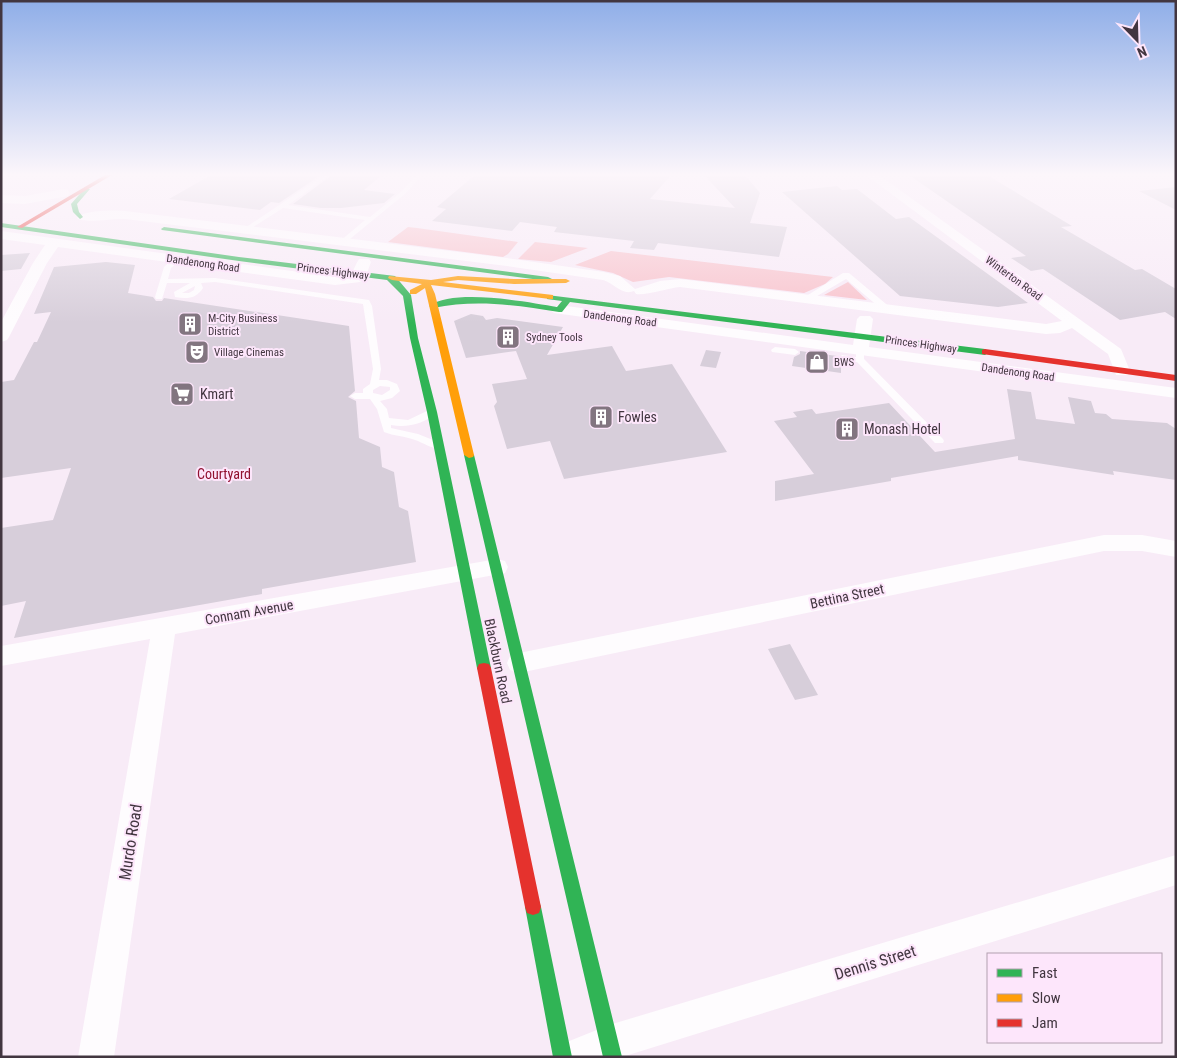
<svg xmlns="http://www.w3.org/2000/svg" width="1177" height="1058" font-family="'Roboto Condensed',sans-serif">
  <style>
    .green { fill: #f8c3cc }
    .building { fill: #d7ceda }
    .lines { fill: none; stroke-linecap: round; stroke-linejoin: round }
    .lane { fill: #fefcfe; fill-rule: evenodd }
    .street { fill: #fefcfe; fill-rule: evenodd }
    .fast { fill: #30b455; fill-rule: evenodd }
    .slow { fill: #ff9f0a; fill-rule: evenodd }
    .jam { fill: #e5322d; fill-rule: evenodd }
    .labels { text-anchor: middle; stroke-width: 4; stroke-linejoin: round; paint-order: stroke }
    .far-street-label { font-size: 11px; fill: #423640; stroke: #fde6fb }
    .far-poi-label { font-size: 11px; fill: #423640; stroke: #fde6fb; text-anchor: start }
    .poi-label { font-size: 14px; fill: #423640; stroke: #fde6fb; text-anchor: start }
    .park-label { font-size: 14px; fill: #90102f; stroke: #fde6fb }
    .street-label { font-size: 14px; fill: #423640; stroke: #fde6fb }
    .near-street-label { font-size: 16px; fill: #423640; stroke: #fde6fb }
  </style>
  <rect width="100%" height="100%" fill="#f8ebf7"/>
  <!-- green -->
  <path class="green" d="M408,227l9,1 101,14 -10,12 -5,3 -115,-15z
    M535,242l53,6 -37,14 -33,-3z
    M611,251l222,26 -8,7 -21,9 -135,-16 -36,5 -20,-9 -38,-8z
    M848,282l19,18 -43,-5z"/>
  <!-- building -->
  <path class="building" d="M211,175h110l-42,28 -8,-1 -11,8 -91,-11z
    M332,175h50l-18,15 31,4 -11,9 -43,5h-20l-28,-4z
    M475,175h196l-21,24 85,9 -30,-32 40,-1 15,18 -10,30 37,4 -8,30 -121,-14 -4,7 -24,-2 4,-7 -80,-9 3,-5 -37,-5 -8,9 -80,-10 14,-12 -9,-2z
    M909,175h78l85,51 -11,1 74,43 7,-1 34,20v30l-11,-7 -45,8 -77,-51 -12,2 -20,-13 15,-2z
    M837,186l5,4 15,-1 39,30 13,-2 119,86 -30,4 -98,-11 -118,-104z
    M1176,187v23l-37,-19z
    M30,253l-9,16 -20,2v-16z
    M106,262l29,3 -7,28 25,4 3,4h6l2,-3 185,28 6,65 -7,6 8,4 3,37 21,9 2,20 12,5 5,35 9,4 8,51 -154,27v5l-248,44 12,-37 -25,5v-78l52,-8 18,-52 -70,10v-96l13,-2 20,-38h3l14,-30 -17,2 20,-47z
    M471,314l12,2 3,4 11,-2 66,9 -16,28 65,-9 14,25 46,-7 55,88 -163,27 -14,-38 -43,8 -13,-43 3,-4 -5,-18 35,-5 -11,-28 -50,7 -12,-37z
    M706,350l15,2 -5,16 -16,-2z
    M800,351l37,5v4l4,3v10l-49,-7 2,-9 6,-3z
    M1007,389l24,3 5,27 39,5 -7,-27 23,4 4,12 11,1 6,5 55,4 9,6v51l-63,-9 1,4 -96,-15v-4l-127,22v3l-116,20v-20l39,-7 -40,-53 23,-4 -4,-5 19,-3 4,5 73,-11 46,49 80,-13z
    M790,644l28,51 -23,5 -27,-51z"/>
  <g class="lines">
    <!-- lane -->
    <path class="lane" d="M324,175h6l-42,30 82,12 32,-26 14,-16h6l-16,18 -61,50 -6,-1 26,-22 -82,-12 -36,23 -5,-1z
      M175,257l7,2 -11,9 -3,11 47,-1 154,22 3,6 9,63 -2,11h8l10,4 3,7 -8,7 -12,3 7,8 2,9 19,2 21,-10 3,-1 5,3c-12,12 -30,16 -46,13v3l27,6 25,10 1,2 -1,2c-10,2 -19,-5 -28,-8 -10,-4 -21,-4 -31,-8l-7,-23 -7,-10h-15l-5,-3 5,-3h8v-4l7,-5 3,-15 -10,-65 -148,-22 -14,1 2,5c-7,11 -16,11 -28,9l-1,-5 16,-9h-23l-5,16h-6l-1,-2 9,-30zM195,286l-1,4 -5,3h-7zM380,386l10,1v3l-8,5 -9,-2v-3z
      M843,273h6l43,36v4h-6l-40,-34 -39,23 -7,-2z
      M775,347l20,2 4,3 -4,3 -23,-3 -1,-2z
      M860,348l4,3v8l79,80 1,2 -1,2h-8l-78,-81 -15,-1 -4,-3 4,-3 14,2v-6z"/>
    <!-- street -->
    <path class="street" d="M866,175h13l242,174 9,22 -2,4h-12l-8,-21 -36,-26 -12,5 -14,1 -366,-47c-11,1 -36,9 -44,7l-2,-3c-12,5 -20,-8 -31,-11l-96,-14 -382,-47c-11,-1 -42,5 -48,-1 7,-8 37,-8 48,-7l382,47 97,14 16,4 15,13 25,-8 20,-2 366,45 16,-3z
      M64,189l4,1 2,3 -2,3 -43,8 -24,-1v-8l24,1z
      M1,231l334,46c20,0 15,-3 24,-18h10l2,3 -4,11 -7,9 -25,3 -277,-38 -11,16 -38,74 -2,3 -6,2v-20l32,-59 12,-18 -44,-6z
      M559,305l294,40 4,-26 3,-3h10l3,3 -4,28 307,41v10l-622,-85 -3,-3 3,-3z
      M1104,535h38l34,6v16l-34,-6h-38l-585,122 -9,-3 -3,-7 3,-7 9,-3z
      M497,559l8,2 3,6 -3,6 -330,61 -61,423h-36l72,-418 -149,27v-20z
      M1176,855v30l-554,172h-65l5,-13 47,-19z"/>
    <!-- fast -->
    <path class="fast" d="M85,188l5,1 -13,15 2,8 4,5 -3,2 -7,-7 -2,-8z
      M1,223l238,34 156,19 16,19 7,43 19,74 54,256 -2,4 -5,1 -5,-1 -2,-4 -50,-256 -17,-74 -7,-42 -16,-16 -148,-19 -238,-34z
      M164,227l384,50 4,2 -4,2 -386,-51 -1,-1z
      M547,295l438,54 4,3 -4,3 -415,-53 -8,10h-3c-43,-7 -83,-13 -126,-4l-4,-2c25,-18 99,-4 128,1l5,-6 -15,-2z
      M469,452l5,3 148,602h-19l-139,-602z
      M533,899l6,2 2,6 31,150h-19l-28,-150 2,-6z"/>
    <!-- slow -->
    <path class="slow" d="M389,276l42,4 27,-4 56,3h52l4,2 -4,2 -52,1 -56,-4 -15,2 110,13v4h-3l-119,-14 4,9 39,161 -1,2 -4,1 -5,-3 -39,-167 -9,6h-6v-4l12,-6 -30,-4 -4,-2z"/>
    <!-- jam -->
    <path class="jam" d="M105,175h7l-90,53 -5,-1z
      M985,349l191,26v6l-194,-27v-4z
      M484,663l5,1 2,4 50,239 -2,6 -6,2 -6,-2 -2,-6 -48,-239 2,-4z"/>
  </g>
  <!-- sky -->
  <linearGradient id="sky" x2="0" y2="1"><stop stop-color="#8faee8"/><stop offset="0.54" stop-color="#fcf6fb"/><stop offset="1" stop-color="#fcf6fb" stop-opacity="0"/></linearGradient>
  <rect width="1177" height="323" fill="url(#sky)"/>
  <!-- icons -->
  <defs>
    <g id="building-square" transform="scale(1.25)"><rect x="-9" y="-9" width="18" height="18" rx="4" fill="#827580" stroke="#fde6fb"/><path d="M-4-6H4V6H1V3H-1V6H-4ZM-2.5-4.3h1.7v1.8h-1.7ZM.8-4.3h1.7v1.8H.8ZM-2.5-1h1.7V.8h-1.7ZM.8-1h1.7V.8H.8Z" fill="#fff"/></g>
    <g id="theatre-square" transform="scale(1.25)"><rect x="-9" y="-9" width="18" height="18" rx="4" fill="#827580" stroke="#fde6fb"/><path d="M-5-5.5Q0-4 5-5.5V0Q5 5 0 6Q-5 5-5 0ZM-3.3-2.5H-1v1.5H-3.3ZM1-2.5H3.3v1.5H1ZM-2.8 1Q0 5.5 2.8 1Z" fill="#fff"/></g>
    <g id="shop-square" transform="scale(1.25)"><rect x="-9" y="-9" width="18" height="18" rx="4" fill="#827580" stroke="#fde6fb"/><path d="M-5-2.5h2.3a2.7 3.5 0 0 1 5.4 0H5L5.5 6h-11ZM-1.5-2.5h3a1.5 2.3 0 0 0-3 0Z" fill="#fff"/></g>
    <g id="supermarket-square" transform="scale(1.25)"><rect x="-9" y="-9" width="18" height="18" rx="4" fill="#827580" stroke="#fde6fb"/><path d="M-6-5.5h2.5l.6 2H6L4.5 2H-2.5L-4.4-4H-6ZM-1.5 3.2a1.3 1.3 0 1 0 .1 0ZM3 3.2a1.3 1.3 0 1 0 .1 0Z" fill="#fff"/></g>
  </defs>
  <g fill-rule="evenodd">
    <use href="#building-square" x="190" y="324"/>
    <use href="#building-square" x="508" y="337"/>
    <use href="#theatre-square" x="197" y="352"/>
    <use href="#shop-square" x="817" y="362"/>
    <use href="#supermarket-square" x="182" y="394"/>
    <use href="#building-square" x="601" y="417"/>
    <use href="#building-square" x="847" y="429"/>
  </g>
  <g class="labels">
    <!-- far-street labels -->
    <g class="far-street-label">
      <text transform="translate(203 263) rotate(8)" y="4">Dandenong Road</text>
      <text transform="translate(333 271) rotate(7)" y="4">Princes Highway</text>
      <text transform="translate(1014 278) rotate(36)" y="4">Winterton Road</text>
      <text transform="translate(620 318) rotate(7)" y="4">Dandenong Road</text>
      <text transform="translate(921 344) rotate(8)" y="4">Princes Highway</text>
      <text transform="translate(1018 372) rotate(8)" y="4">Dandenong Road</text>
    </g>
    <!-- far-poi labels -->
    <g class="far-poi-label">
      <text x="208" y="322">M-City Business<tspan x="208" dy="13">District</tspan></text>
      <text x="526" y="341">Sydney Tools</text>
      <text x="214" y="356">Village Cinemas</text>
      <text x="834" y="366">BWS</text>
    </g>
    <!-- poi labels -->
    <g class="poi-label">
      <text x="200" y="399">Kmart</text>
      <text x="618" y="422">Fowles</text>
      <text x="864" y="434">Monash Hotel</text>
    </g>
    <!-- park labels -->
    <g class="park-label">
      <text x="224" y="479">Courtyard</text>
    </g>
    <!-- street labels -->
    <g class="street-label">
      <text transform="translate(847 596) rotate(-12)" y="5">Bettina Street</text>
      <text transform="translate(249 612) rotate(-10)" y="5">Connam Avenue</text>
      <text transform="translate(498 661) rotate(78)" y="5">Blackburn Road</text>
    </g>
    <!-- near-street labels -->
    <g class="near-street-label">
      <text transform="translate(130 842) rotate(-81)" y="6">Murdo Road</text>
      <text transform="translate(875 962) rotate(-17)" y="6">Dennis Street</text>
    </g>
  </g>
  <!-- border -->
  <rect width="1177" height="1058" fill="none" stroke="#423640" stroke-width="5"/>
  <!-- legend -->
  <rect x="987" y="953" width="175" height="90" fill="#fde6fb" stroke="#b2a0b0"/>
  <rect x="997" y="969" width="25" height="8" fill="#30b455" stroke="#b2a0b0"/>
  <text x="1032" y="978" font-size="15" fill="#423640">Fast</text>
  <rect x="997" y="994" width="25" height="8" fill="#ff9f0a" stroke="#b2a0b0"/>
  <text x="1032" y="1003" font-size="15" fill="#423640">Slow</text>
  <rect x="997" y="1019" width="25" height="8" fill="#e5322d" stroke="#b2a0b0"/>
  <text x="1032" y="1028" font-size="15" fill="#423640">Jam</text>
  <!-- north arrow -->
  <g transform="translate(1137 40) rotate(157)" stroke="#fde6fb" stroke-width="4" paint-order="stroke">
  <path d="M0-4L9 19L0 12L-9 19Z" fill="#423640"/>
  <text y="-8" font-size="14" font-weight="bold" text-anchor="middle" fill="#423640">N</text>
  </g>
</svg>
